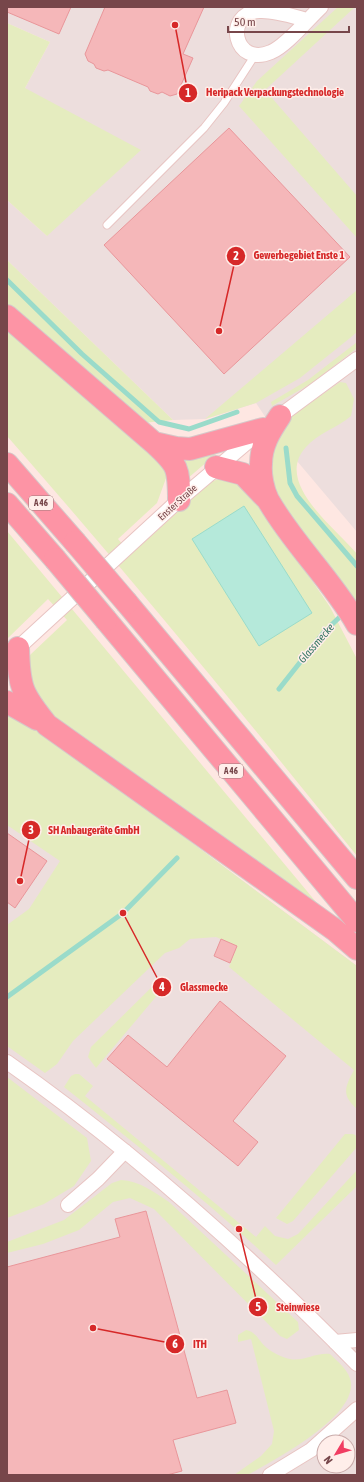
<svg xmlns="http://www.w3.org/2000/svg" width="364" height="1482" font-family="'Asap Condensed',sans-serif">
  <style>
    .industrial { fill: #eddedd; fill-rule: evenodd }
    .green { fill: #e5ecbf }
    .water { fill: #b5e9da; stroke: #9adbca }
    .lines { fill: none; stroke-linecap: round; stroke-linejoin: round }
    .stream { stroke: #9adbca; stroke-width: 5 }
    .building { fill: #f5b7b9; stroke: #e9969a }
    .service-casing { stroke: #e8c4c2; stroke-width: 9 }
    .minor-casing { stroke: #e8c4c2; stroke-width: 16 }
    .motorway-casing { stroke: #d6c8c9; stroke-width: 24 }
    .service { stroke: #fff; stroke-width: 7 }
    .minor { stroke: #fff; stroke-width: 14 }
    .motorway { stroke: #fd94a5; stroke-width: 22 }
    .motorway-bridge-casing { stroke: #d6c8c9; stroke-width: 24; stroke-linecap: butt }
    .motorway-bridge { stroke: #fd94a5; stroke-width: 22 }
    .labels { text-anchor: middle; stroke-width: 3; stroke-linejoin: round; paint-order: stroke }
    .shield { fill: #ffeeea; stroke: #a0787a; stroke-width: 1 }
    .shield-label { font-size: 9px; font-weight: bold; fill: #77464a }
    .street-label { font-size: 10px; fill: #77464a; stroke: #ffeeea }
    .water-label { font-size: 11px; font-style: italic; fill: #367766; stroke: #ffeeea }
    .leader { fill: none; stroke: #d62828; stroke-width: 1.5 }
    .callout-dot { fill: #d62828; stroke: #ffeeea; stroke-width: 1.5 }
    .mark-label { font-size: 12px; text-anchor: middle; font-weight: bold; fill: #fff }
    .callout-label { font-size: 11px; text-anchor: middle; font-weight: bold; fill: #d62828; stroke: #ffeeea; stroke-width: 3; stroke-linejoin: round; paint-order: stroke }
  </style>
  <rect width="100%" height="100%" fill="#fee7e2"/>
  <!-- industrial -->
  <path class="industrial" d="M7,7h350v525l-71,-84 -30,-45 -51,16 -32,1 -166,-160v-60l40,36 -22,-148 25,-46 -43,-19z
    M7,710l153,109 197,147v509h-350zM324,1442h24v24h-24z"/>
  <!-- green -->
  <path class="green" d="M338,7h17l-90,83 92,106v42l-118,-132 18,-25z
    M7,23l43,19 -25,46 116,62 -94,86 -40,-36z
    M7,260l166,160 -31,3 -135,-118z
    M357,290v42l-7,6 -50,40 -44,25 -51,16z
    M7,328l162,142 -12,33 -39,36 13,15 80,-72c19,-8 23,-2 39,8l80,117 27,52v197c-114,-142 -230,-283 -350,-420z
    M357,342v6l-45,35 -40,23 -1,-4 37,-22z
    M340,382l6,1 8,16 -3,17c-14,12 -33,17 -45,31 -33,36 30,81 51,107v52l-74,-100 -10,-21 -3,-33 16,-32z
    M223,448l-36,31 -12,-26z
    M7,531l319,383 -273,-195 -25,-34 2,-30 37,-35 -19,-21 -41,40z
    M7,710l11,6 142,103 197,147v143c-16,-14 -12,-22 -3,-39l-125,-103 8,-21 -21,-9 -26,2 -11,9 -14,5 -92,88 -16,23 -12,9 -38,-27v-121l22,-16 31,-48 -53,-36z
    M163,976l4,2 -2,8 -69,82 -8,-11 3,-10z
    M75,1074h4l14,12 -8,10 171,141 9,-11 10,10 13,3 10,-5 59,-64v16l-81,79c-68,-63 -139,-120 -212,-178l7,-11z
    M7,1077l80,61 4,23 -17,25 -30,18 -37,14z
    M345,1134h8l4,2v11l-64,74 -6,3 -11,-6z
    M121,1180c19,1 33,12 48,22l129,120 1,8 -12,9 -7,-3 -126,-127 -24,-11 -17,4 -34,28 -36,14 -36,9v-11l57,-22 48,-37z
    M246,1330c11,2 13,12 21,18 4,4 17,10 23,11 13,3 26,-7 40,-5 8,8 20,17 21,29 3,34 -70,73 -96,88l-8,4h-13l27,-19 11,-12 2,-13 -23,-92 -13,3v-7z"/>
  <!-- water -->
  <path class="water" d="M244,506l68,107 -53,33 -67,-107z"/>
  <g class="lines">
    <!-- stream -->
    <path class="stream" d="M7,280l75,74 77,68 30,7 48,-17
      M286,448l4,35 7,13 60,70
      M279,689l45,-57 20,-19
      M7,997l116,-84 54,-55"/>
  </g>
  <!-- building -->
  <path class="building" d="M7,7h64l-12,27 -52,-22z
    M105,7h99l-21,47 10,4 -16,36 -7,2 -8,-4 -4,2 -8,-3 -2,-4 -40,-17 -4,1 -8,-3 -2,-4 -6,-3 -3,-7z
    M229,128l121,129 -126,117 -120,-129z
    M7,833l40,28 -32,47 -8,-6z
    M221,939l16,7 -7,17 -16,-7z
    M220,1001l66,55 -53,65 25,21 -20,24 -131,-107 21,-24 39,32z
    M146,1211l51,187 30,-8 9,33 -63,17 9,31 -15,4h-160v-208l113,-30 -5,-18z"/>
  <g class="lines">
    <!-- service casing -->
    <g class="service-casing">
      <path id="service" d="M107,225l97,-97 20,-25 31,-48"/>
    </g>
    <!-- minor casing -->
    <g class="minor-casing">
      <path id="minor" d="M307,20c-15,-4 -33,-10 -48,-9 -36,2 -25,57 12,41 15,-6 37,-33 50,-45
        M273,421l84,-62
        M7,658l172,-158 78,-66
        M7,1062c127,89 242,192 350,302
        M68,1205l30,-26 27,-28
        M335,1342l22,-2
        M270,1475l41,-25 46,-41"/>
    </g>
    <!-- motorway casing -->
    <g class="motorway-casing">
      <path id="motorway" d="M7,316l147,127 22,5 14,1 73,-20
        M280,416c-10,15 -19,29 -19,48 -1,11 2,26 7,36 25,44 64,80 89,124
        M154,443c24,22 25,25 25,57
        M7,464l68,78
        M216,467l27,7 23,24
        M7,504l48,55
        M127,603l230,275
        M106,620l251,301
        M18,648c1,40 4,46 29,77l288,205 22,19
        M7,702l30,17"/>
    </g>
    <!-- service -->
    <use href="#service" class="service"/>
    <!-- minor -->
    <use href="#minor" class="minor"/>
    <!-- motorway -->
    <use href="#motorway" class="motorway"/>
    <!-- motorway-bridge casing -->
    <g class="motorway-bridge-casing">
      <path id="motorway-bridge" d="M75,542l52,61
        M55,559l51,61"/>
    </g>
    <!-- motorway-bridge -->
    <use href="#motorway-bridge" class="motorway-bridge"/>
  </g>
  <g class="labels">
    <!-- shield labels -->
    <g class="shield">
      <rect x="29" y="496" width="24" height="14" rx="3"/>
      <rect x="219" y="764" width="24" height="14" rx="3"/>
    </g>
    <g class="shield-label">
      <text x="41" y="506">A 46</text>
      <text x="231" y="774">A 46</text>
    </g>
    <!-- street labels -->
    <g class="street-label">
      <text transform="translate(177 502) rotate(-42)" y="4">Enster Straße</text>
    </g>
    <!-- water labels -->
    <g class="water-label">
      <text transform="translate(316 643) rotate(-49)" y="4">Glassmecke</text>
    </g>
  </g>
  <!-- callouts -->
  <path class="leader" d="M175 25L188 93M219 331L236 256M20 881L31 830M123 913L162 987M239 1229L258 1307M93 1328L175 1344"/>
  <g class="callout-dot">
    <circle cx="175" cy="25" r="4"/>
    <circle cx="219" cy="331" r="4"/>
    <circle cx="20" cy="881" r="4"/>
    <circle cx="123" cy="913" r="4"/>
    <circle cx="239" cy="1229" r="4"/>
    <circle cx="93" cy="1328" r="4"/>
    <circle cx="188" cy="93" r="10"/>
    <circle cx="236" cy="256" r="10"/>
    <circle cx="31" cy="830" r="10"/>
    <circle cx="162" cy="987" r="10"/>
    <circle cx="258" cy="1307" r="10"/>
    <circle cx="175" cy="1344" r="10"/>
  </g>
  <g class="mark-label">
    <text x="188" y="97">1</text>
    <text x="236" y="260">2</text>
    <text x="31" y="834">3</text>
    <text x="162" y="991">4</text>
    <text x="258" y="1311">5</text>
    <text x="175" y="1348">6</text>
  </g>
  <g class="callout-label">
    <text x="275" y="96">Heripack Verpackungstechnologie</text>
    <text x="299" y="259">Gewerbegebiet Enste 1</text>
    <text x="94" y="834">SH Anbaugeräte GmbH</text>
    <text x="204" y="991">Glassmecke</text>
    <text x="298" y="1311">Steinwiese</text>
    <text x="200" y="1348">ITH</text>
  </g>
  <!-- border -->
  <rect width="364" height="1482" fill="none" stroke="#77464a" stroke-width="16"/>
  <!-- north arrow -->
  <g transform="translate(336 1454) rotate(232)"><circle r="19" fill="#ffeeea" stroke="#c9abaa"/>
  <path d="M0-3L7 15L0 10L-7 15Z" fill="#f13d62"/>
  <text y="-6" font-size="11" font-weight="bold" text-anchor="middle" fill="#77464a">N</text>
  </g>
  <!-- scale -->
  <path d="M228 26v6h121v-6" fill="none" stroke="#77464a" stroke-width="2"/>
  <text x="234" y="26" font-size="12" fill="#77464a" stroke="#ffeeea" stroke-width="3" paint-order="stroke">50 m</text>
</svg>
